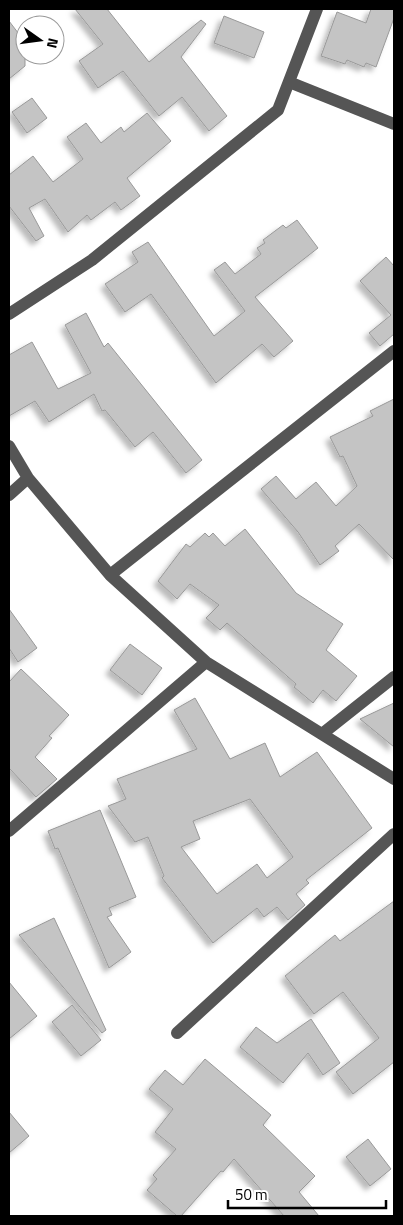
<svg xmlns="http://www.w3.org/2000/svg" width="403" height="1225" font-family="'Titillium Web',sans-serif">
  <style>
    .building { fill: #c4c4c4; stroke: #999; fill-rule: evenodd; filter: url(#shadow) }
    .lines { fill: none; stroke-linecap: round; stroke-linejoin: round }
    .minor { stroke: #555; stroke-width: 12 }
  </style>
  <defs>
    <filter id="shadow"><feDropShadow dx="-4.5" dy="4.5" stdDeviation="2.5" flood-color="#0004"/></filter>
  </defs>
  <rect width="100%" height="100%" fill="#fff"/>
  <!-- building -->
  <path class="building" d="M75,9h32l42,53 52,-42 5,4 -25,33 46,59 -18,15 -27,-34 -23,19 -36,-45 -25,17 -19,-27 24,-17z
    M371,9h23v9l-18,49 -10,-4 -2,4 -17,-7 -2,4 -24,-8 16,-44 29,11z
    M224,16l40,16 -10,26 -40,-15z
    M9,21l16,21v24l-16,13z
    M32,98l15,20 -20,15 -15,-21z
    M147,113l24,28 -44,37 13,18 -19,14 -6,-8 -24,18 -4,-5 -19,17 -23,-33 -16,9 15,28 -8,5 -27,-35v-31l24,-19 20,26 30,-23 -16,-22 19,-14 15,20 20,-16 3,5z
    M297,220l21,28 -63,49 38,44 -19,16 -12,-13 -46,39 -65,-89 -26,18 -20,-28 33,-22 -6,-10 16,-10 66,94 31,-25 -31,-41 11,-8 10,12 26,-20 -4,-6 8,-5 -2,-3 20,-15 3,3z
    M386,257l8,9v68l-14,12 -11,-13 22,-18 -31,-34z
    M86,313l18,34 4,-4 94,117 -16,13 -33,-41 -18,15 -30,-37 -3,1 -8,-17 -45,28 -14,-21 -26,15v-61l23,-13 26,47 33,-16 -26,-48z
    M394,399v161l-35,-36 -24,22 4,5 -19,14 -22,-33 -37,-43 15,-13 20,23 20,-17 20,24 21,-20 -14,-30 -3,1 -10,-20 43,-21 -3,-5z
    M245,529l51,64 47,31 -17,26 31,26 -21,25 -13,-11 -10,13 -19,-16 2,-3 -69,-61 -7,7 -14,-12 13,-13 -29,-21 -13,15 -19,-18 28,-37 4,3 15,-14 4,4 4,-4 12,13z
    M9,609l28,39 -19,14 -9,-14z
    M130,644l32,24 -20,27 -32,-25z
    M21,669l48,46 -20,21 3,2 -17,19 22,22 -21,18 -27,-29v-86z
    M195,698l35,61 35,-16 15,34 37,-25 55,76 -66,52 3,3 -13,11 9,11 -17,15 -11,-13 -13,10 -7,-9 -44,35 -51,-65 2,-2 -16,-39 -13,5 -27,-36 18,-7 -9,-20 80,-30 -23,-39zM250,799l43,58 -26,21 -10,-14 -40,30 -36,-47 19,-8 -7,-18z
    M394,703v44l-34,-28z
    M100,810l36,87 -27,11 3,7 -5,2 24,35 -22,16 -51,-120 -3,1 -7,-18z
    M394,901v161l-41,32 -17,-22 43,-34 -36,-46 -29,22 -29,-38 50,-41 5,6z
    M54,918l52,112 -4,3 -83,-98z
    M9,982l28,34 -28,23z
    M72,1005l29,35 -20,16 -29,-34z
    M311,1019l29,44 -17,12 -15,-22 -25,30 -43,-36 16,-20 21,16z
    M205,1059l66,56 -8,10 52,51 -16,16 20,24h-35l-50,-57 -11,13 -2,-1 -40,45h-4l-30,-26 10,-11 -4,-4 23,-26 -21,-17 18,-23 -24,-20 16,-19 18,15z
    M9,1112l20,24 -20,17z
    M368,1139l23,30 -21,17 -24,-29z"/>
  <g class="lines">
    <!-- minor -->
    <path class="minor" d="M289,82l105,42
      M9,314l83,-54 186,-150 39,-101
      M9,446l19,32 82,97 96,87 188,117
      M9,495l19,-17
      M110,575l284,-224
      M322,734l72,-57
      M9,831l197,-169
      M177,1033l217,-199"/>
  </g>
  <!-- border -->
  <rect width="403" height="1225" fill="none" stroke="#000000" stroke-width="20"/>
  <!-- north arrow -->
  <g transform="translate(40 40) rotate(104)"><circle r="24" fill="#ffffff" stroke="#999999"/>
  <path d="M0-4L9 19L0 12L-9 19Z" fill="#000000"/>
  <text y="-8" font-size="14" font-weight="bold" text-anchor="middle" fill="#000000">N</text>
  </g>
  <!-- scale -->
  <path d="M228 1200v8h158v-8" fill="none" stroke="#000000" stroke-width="2.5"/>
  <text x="235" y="1200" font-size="15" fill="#000000" stroke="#ffffff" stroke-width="4" paint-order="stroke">50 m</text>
</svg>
